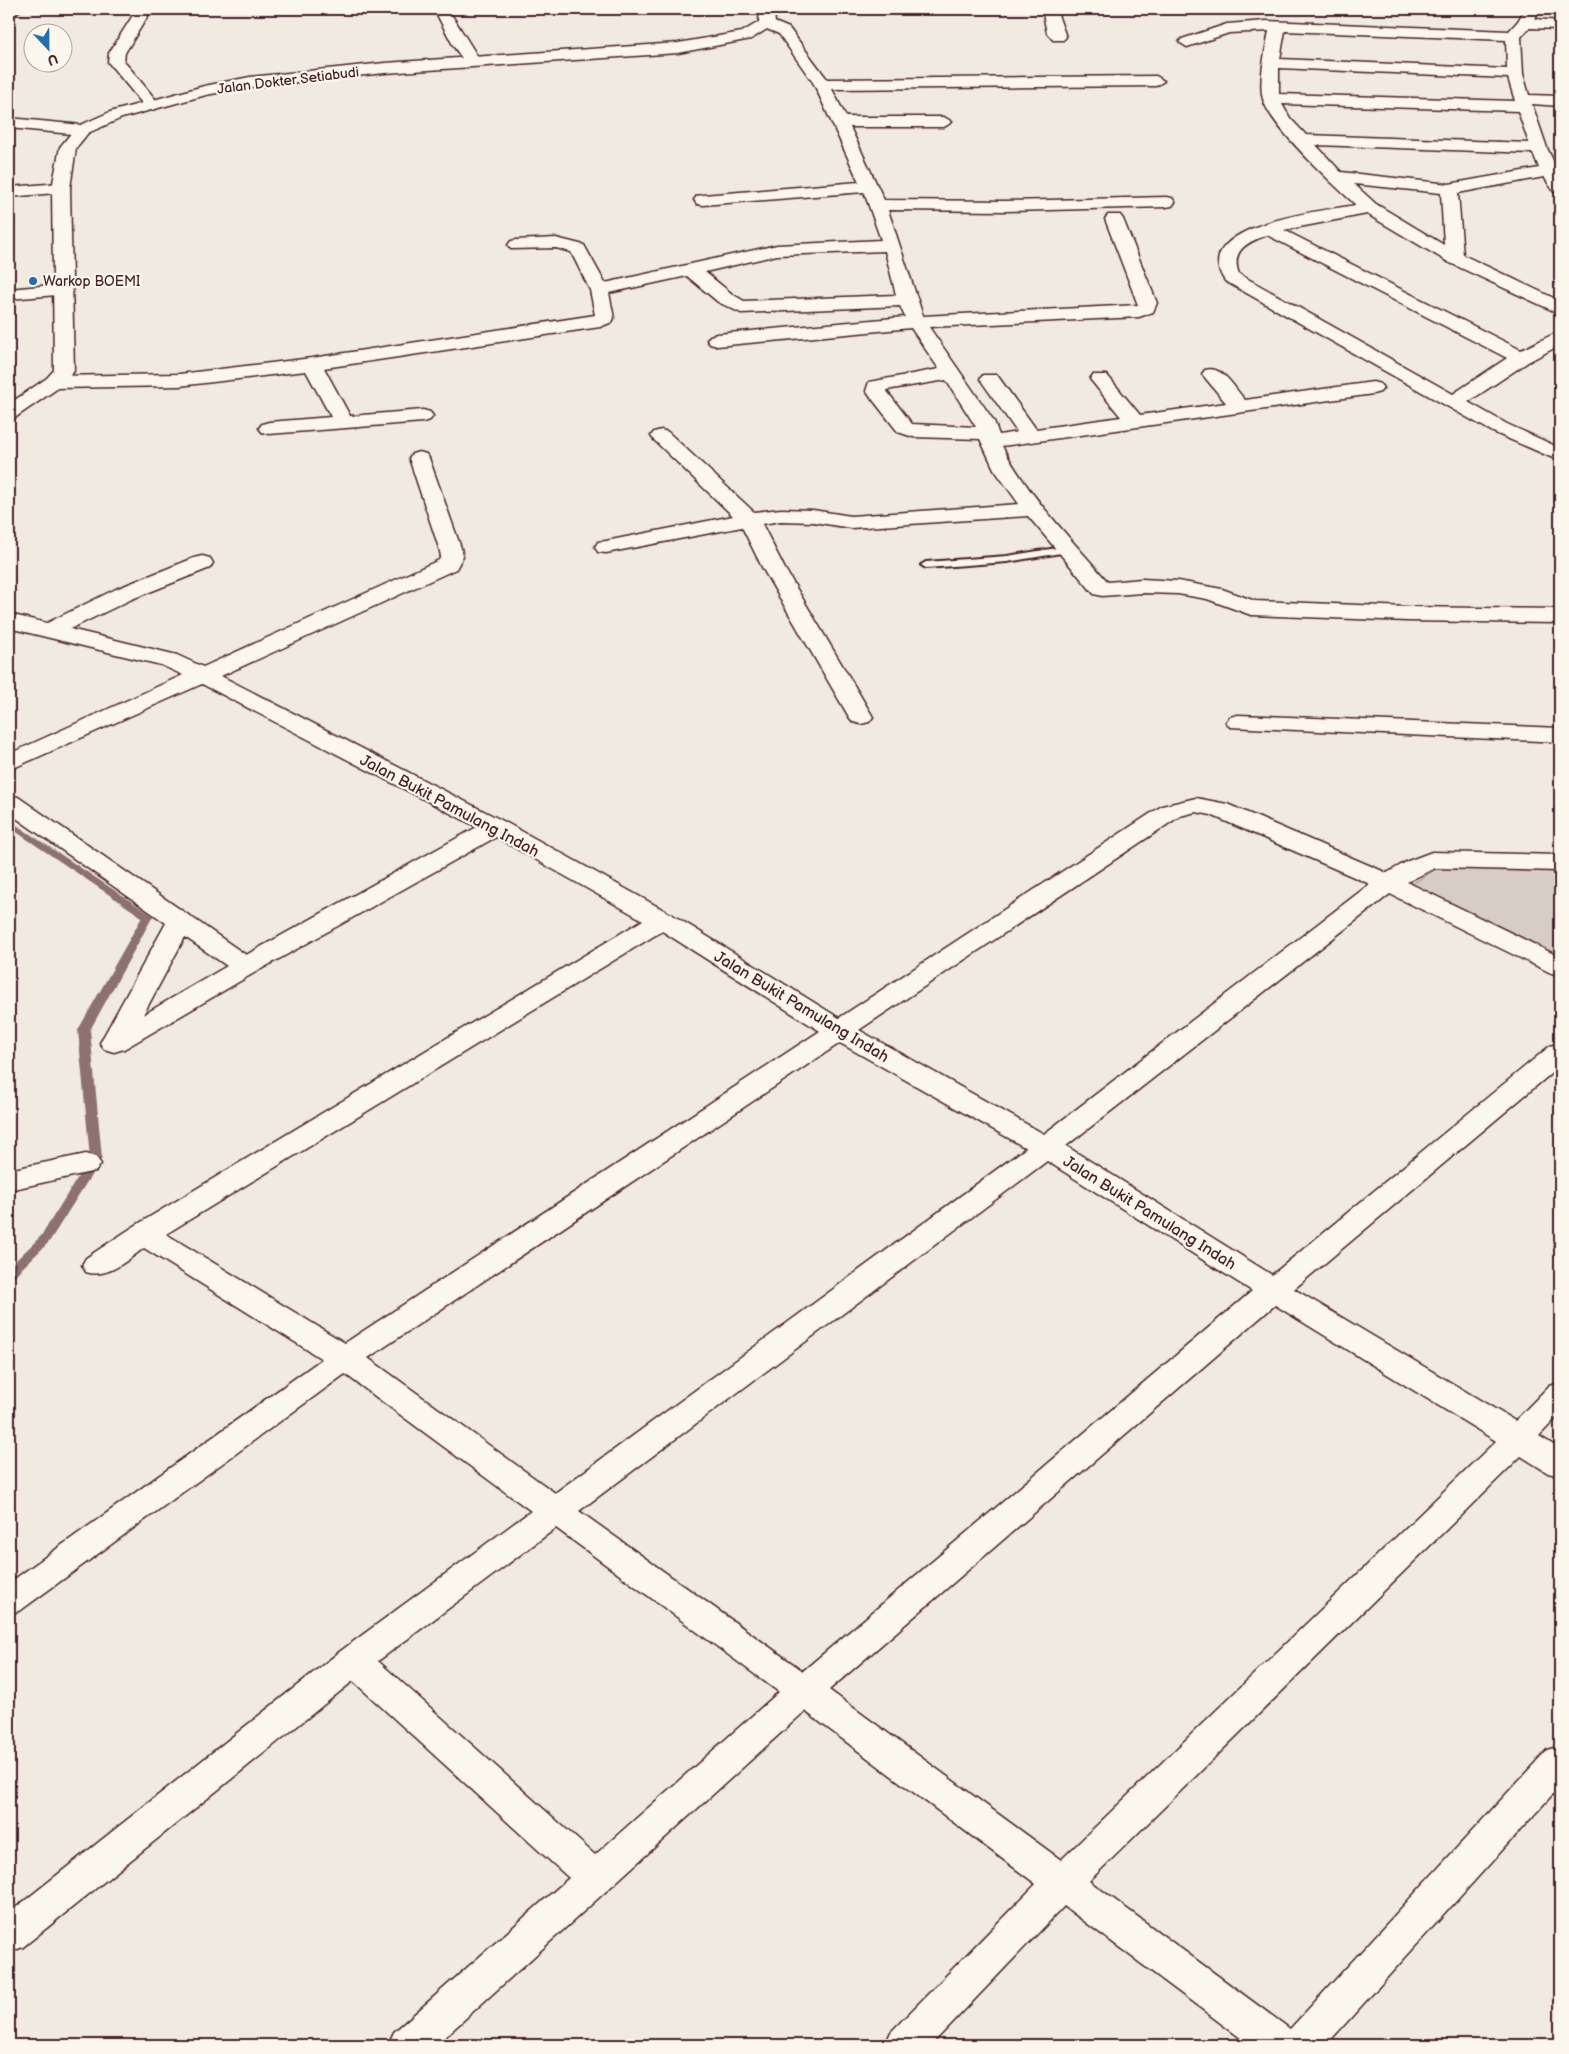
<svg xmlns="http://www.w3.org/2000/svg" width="1569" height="2054" font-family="'Balsamiq Sans',sans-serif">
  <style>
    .green { fill: #d8ccc6; stroke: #917678 }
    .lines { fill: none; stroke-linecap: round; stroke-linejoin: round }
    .stream { fill: #8c6f72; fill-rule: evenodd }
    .lane-casing { stroke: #4a1f2b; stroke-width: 4 }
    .street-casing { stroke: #4a1f2b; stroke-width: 3 }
    .secondary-casing { stroke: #4a1f2b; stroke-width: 3 }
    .lane { fill: #fbf7ec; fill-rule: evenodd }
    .street { fill: #fbf7ec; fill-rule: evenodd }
    .secondary { fill: #fbf7ec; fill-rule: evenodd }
    .shaded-wall { fill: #8c817d; stroke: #4a1f2b }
    .building { fill: #c8b8b3; stroke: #4a1f2b }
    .poi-dot { fill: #1f6fb2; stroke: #fbf7ec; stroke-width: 2 }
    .labels { text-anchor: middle; stroke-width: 4.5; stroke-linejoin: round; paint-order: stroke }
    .far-street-label { font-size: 14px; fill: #4a1f2b; stroke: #fbf7ec }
    .far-poi-label { font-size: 14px; fill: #4a1f2b; stroke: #fbf7ec; text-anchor: start }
    .street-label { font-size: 16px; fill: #4a1f2b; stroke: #fbf7ec }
  </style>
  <rect width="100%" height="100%" fill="#f0eae0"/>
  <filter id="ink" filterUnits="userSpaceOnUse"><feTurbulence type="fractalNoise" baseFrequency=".02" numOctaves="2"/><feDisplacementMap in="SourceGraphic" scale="10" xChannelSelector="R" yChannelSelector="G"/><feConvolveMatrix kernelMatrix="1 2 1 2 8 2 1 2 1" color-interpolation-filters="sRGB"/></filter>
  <g filter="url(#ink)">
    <!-- green -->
    <path class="green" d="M1438,868l122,4v85l-150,-72z"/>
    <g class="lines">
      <!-- stream -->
      <path class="stream" d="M9,820l144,96 -63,114 12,128 -53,84 -36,35 -4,1v-11l32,-31 49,-78 -12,-128 64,-113 -133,-90z"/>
      <!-- lane casing -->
      <g class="lane-casing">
        <path id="lane" d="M1069,546l4,1v4l-66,11 -81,6 -5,-3 5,-3 81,-6z"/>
      </g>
      <!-- street casing -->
      <g class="street-casing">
        <path id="street" d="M137,9h15l-27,44 -1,8 36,44 -8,5 -6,-2 -38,-46 1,-9z
          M434,9h14l33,53 -2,3h-12l-13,-18z
          M1042,9h14l10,28 -3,3h-10l-6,-7z
          M1525,9h14l-4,10 25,2v8l-31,-1 -8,9 2,37 6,21 31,1v10l-28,-2 15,44 13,27v18l-6,-1 -10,-15 -86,16 5,62 97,46v13l-112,-52 -81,-48 -83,16 237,120 39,-19v14l-32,17 -60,40 39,22 53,24v13l-67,-29 -268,-151c-39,-56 100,-71 131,-76 -22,-20 -86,-79 -93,-106 -5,-17 3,-51 6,-68l-40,2 -42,14 -8,-5 3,-3 45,-15 39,-3 243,10 9,-10zM1285,31l221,9 1,29 -227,-10zM1279,68l229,10 7,23 -236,-7zM1282,104l236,7 11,32 -223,-8 -16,-17zM1316,145l217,8 6,15 -90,16 -108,-12zM1354,184l87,9 3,52 -68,-41zM1267,235l240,123 -54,36 -214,-120c-9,-24 9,-32 28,-39z
          M767,19l22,9 38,51 329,-3 8,5 -8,5 -324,3 14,28h98l8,5 -8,5h-94l34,73 122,1 160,-4 6,1 3,4 -3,4 -6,1 -160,4 -118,-1 35,106 215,-11 -33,-86 3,-4h12l3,4 34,84 -4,9 -14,5 -210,10 65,94 5,14 18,-3 -37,-53 3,-4h14l39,54 85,-12 -31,-38 3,-4h14l33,40 86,-12 -24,-29 3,-4c18,-5 29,18 40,30l128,-18 7,2 3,4 -3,4 -7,2 -371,52c27,51 69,93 106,136l34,-3 36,2 44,8 33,12 153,6 152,2v14l-152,-2 -157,-6 -44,-16 -29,-5 -36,-1 -40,3 -8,-2 -66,-78 -177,12 -38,-6 -32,-1 -19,3 23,45 88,148 -4,5 -8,2 -8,-2 -4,-5 -86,-148 -21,-42 -136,26 -8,-1 -3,-5 3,-5 8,-1 127,-25 -79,-76 -3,-4 3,-4 7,-2 7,2 86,80 27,-3 32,1 38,6 168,-12 -25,-35 -14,-30 -67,-2 -15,-5 -32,-41 3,-9 70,-13 -28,-41 -194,18 -7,-2 -3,-4 3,-4 7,-2 188,-17 -5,-11 -159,7 -23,-11 -31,-26 -78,17 5,25 -2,4 -12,5 -276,41 26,48 73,-6 7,2 3,4 -3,4 -7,2 -154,12 -7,-2 -3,-4 3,-4 7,-2 62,-5 -25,-46 -127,15 -125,2 -7,-2 -3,-4 3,-4 7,-2 125,-2 133,-16 283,-43 -5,-25 -19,-38 -15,-4 -45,1 -3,-4 3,-4 6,-1 39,-2 28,7 21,38 172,-38 104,-5 -17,-48 -161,13 -6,-1 -3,-4 3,-4 6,-1 156,-13 -45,-98 -35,-50 -17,-7 -3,-3zM885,251l11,44 -152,6 -12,-7 -27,-22 72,-17zM946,380l30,47 -64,-3 -26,-34z
          M9,118l73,7 6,2 2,3 -2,3 -6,2 -73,-7z
          M61,183l6,1 3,4 -3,4 -58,5v-10z
          M62,284l7,2 2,4 -2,4 -60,5v-10z
          M419,452l7,2 3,4 32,90 2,8 -7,13 -235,107 284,146 166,92 168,104 323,-212 34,-8 31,6 160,69 21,-12 24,-9 128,3v16l-125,-3 -28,14 153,75v18l-9,-2 -161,-79 -324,252 206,129 278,-229 10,-3v23l-266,223 221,132 34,-35 11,-3v31l-21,22 21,13v27l-12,-3 -27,-17 -432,425 201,148 257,-279 13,-4v40l-234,259h-76l-186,-139 -133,139h-46l6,-13 145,-148 -231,-173 -369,334h-48l6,-13 175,-154 -216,-197 -330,266 -14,5v-39l333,-263 189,-139 -186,-137 -324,236 -12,4v-31l313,-224 -178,-111c-17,12 -36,31 -58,24l-4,-7 4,-7 47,-31 510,-307 -147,-83 -242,136 -130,76 -10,3 -10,-3 -4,-6 66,-120 -157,-110v-18l9,2 228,158 231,-128 -275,-143 -193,86v-16l174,-79 -22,-10 -152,-37v-14l38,9 69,-34 78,-31 8,-2 8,2 3,5 -3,5 -78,31 -62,30 107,26 26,12 236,-107 2,-4 -2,-8 -30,-90 3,-4zM1196,812l15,3 159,69 -326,250 -185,-104 321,-214zM662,931l158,100 -475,312 -179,-109zM185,937l42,29 -84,49zM840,1043l186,105 -471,345 -187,-135zM1047,1161l205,130 -449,380 -224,-160zM1275,1305l221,136 -435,419 -232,-170zM556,1528l223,164 -184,163 -217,-194z
          M1238,715l322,13v14l-330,-15 -4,-5 4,-5z
          M86,1154l10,3 5,7 -5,7 -87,19v-20z"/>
      </g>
      <!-- secondary casing -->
      <g class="secondary-casing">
        <path id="secondary" d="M760,9h14l1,15 -24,15 -73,14 -293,20 -135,14 -44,8 -84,23 -34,15 -12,15 -6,40 4,183 -13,15 -45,31 -7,2v-15l38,-26 7,-8 -2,-182 8,-41 16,-20 34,-15 94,-26 46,-9 135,-14 293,-20 64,-11 17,-10z"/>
      </g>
      <!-- lane -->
      <use href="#lane" class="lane"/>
      <!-- street -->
      <use href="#street" class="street"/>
      <!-- secondary -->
      <use href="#secondary" class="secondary"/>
    </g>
    <!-- shaded-wall -->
    <path class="shaded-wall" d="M15,9h6v2l-12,9v-7z"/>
    <!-- building -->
    <path class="building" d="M9,9h6l-6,4z"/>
  </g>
  <!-- markers -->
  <circle class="poi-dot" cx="33" cy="281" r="5"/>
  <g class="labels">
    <!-- far-street labels -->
    <g class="far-street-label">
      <text transform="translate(288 80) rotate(-7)" y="5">Jalan Dokter Setiabudi</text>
    </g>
    <!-- far-poi labels -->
    <g class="far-poi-label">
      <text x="43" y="286">Warkop BOEMI</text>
    </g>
    <!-- street labels -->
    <g class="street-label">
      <text transform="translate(450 805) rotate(28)" y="6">Jalan Bukit Pamulang Indah</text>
      <text transform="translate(802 1006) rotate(31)" y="6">Jalan Bukit Pamulang Indah</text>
      <text transform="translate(1150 1212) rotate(32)" y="6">Jalan Bukit Pamulang Indah</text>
    </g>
  </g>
  <!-- margin -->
  <rect width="1569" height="2054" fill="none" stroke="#fbf7ec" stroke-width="30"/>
  <rect x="15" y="15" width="1539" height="2024" fill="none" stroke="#4a1f2b" stroke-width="2" filter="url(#ink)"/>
  <!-- north arrow -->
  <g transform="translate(48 48) rotate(158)"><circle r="24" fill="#fbf7ec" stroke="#b4a19f"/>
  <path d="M0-4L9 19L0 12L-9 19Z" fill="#1f6fb2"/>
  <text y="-8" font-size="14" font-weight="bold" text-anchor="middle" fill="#4a1f2b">U</text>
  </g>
</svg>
